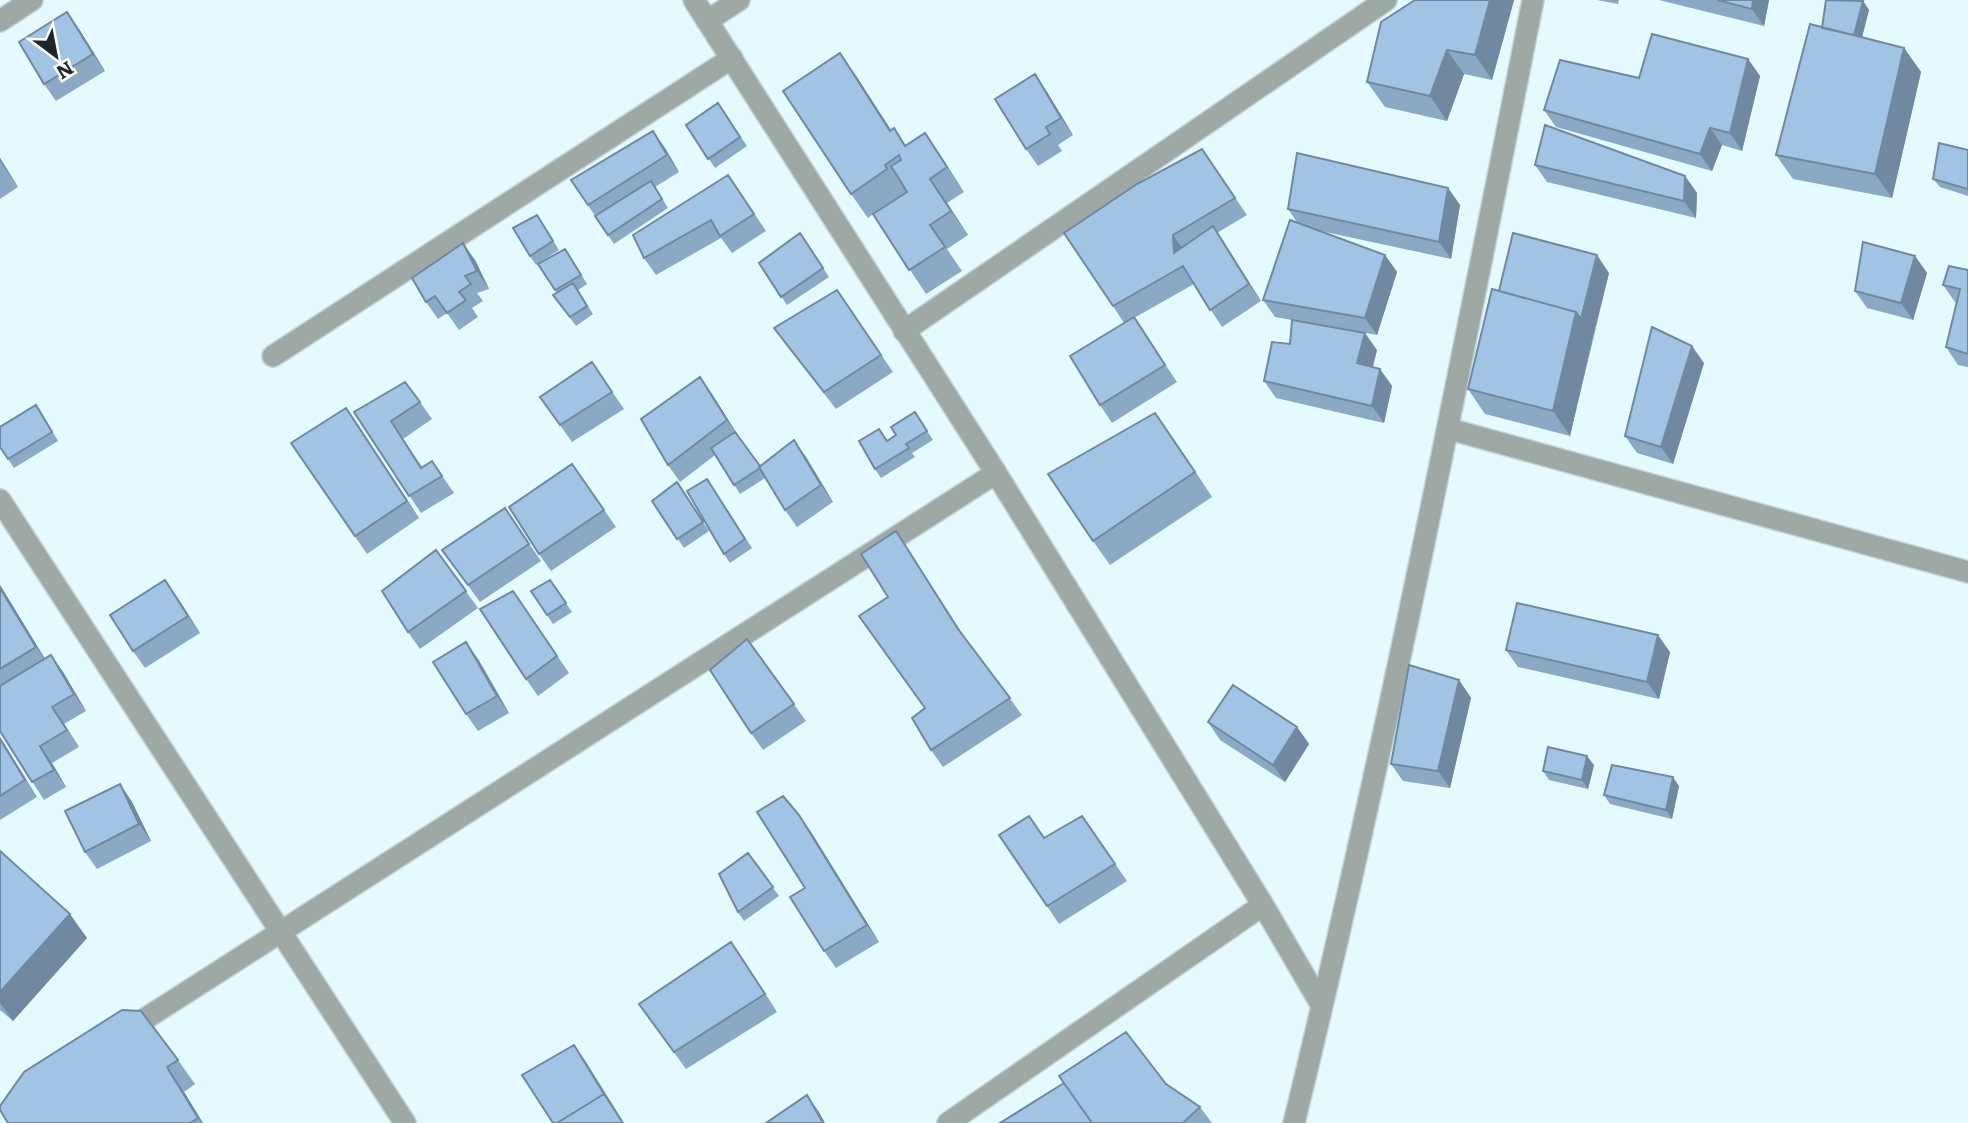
<svg xmlns="http://www.w3.org/2000/svg" width="1968" height="1123" font-family="Literata,serif">
  <style>
    .lines { fill: none; stroke-linecap: round; stroke-linejoin: round }
    .minor-casing { stroke: #c1d4d8; stroke-width: 24 }
    .minor { stroke: #9ea9a6; stroke-width: 21 }
    .wall { fill: #8ba9c4 }
    .shaded-wall { fill: #7189a0 }
    .building { fill: #a2c4e4; stroke: #7189a0; stroke-width: 2 }
  </style>
  <rect width="100%" height="100%" fill="#e5faff"/>
  <g class="lines">
    <!-- minor casing -->
    <g class="minor-casing">
      <path id="minor" d="M694,0l302,473 267,432 59,101
        M0,21l32,-21
        M707,21l32,-21
        M904,331l482,-331
        M273,356l459,-298
        M1449,429l519,143
        M0,500l405,623
        M123,1033l873,-560
        M948,1123l315,-218
        M1294,1123c91,-372 165,-748 239,-1123"/>
    </g>
    <!-- minor -->
    <use href="#minor" class="minor"/>
  </g>
  <!-- wall -->
  <path class="wall" d="M1514,0l-22,80 -28,-6 -17,47 -62,-14 -18,-25z
    M1597,0h22l-1,4z
    M1659,0h110l-5,26z
    M1863,1l6,9 -7,27 42,11 17,24 -29,126 -99,-19 -17,-24 46,-127z
    M79,29l26,42 -49,30 -12,-17z
    M840,53l51,77 3,-2 12,18 36,12 22,34 -17,11 21,32 -21,14 15,22 -36,23 -53,-80 -5,4 -17,-24z
    M1748,59l12,17 -18,75 -20,-6 -10,26 -156,-44 -12,-17 95,-32z
    M1047,92l26,43 -15,10 4,6 -24,15 -12,-17z
    M718,103l29,43 -32,22 -29,-43z
    M665,148l14,24 -24,15 13,21 -54,36 -43,-64z
    M1202,149l45,66 -30,18 44,68 -39,26 -28,-43 -60,34 43,64 -65,41 -12,-18 24,-82 -11,-17z
    M1968,150v46l-28,-9 -7,-8z
    M0,158l18,29 -18,12z
    M1535,165l150,11 12,17 -1,25 -149,-36z
    M728,175l38,56 -34,22 -11,-15 -65,37 -12,-17z
    M1448,188l12,17 -9,54 -135,-29 69,25 12,17 -20,63 -55,-10 55,25 -4,17 7,2 12,17 -8,37 -108,-25 -12,-17 26,-37 2,-24 -17,-3 -12,-17 34,-78 -9,-13z
    M537,215l22,35 -23,15 -6,-9z
    M800,233l29,44 -42,28 -28,-42z
    M1915,256l12,17 -14,47 -46,-12 -12,-17z
    M571,258l16,26 -9,6 15,24 -17,12 -23,-31 4,-2 -19,-29z
    M475,260l14,29 -12,4 6,8 -11,7 6,9 -19,13 -12,-17 -9,6 -12,-17z
    M1968,270v97l-10,-2 -12,-18 10,-45h-1l-12,-17z
    M1609,273l-39,163 -85,-22 -17,-25z
    M837,290l56,82 -57,37 -50,-64 -12,-17z
    M592,362l32,47 -52,33 -32,-45z
    M1704,363l-31,101 -36,-11 -12,-17z
    M712,394l27,43 21,29 46,-9 27,45 -36,25 -12,-17 -20,-32 -25,16 -25,-39 -35,27 -12,-17z
    M420,402l12,17 -29,20 19,28 10,-6 22,32 -33,20 -67,-101z
    M915,412l18,28 -21,13 3,4 -34,21 -6,-9 13,-28 8,-6z
    M42,414l16,27 -44,27 -14,-21z
    M358,425l61,93 -52,36 -76,-111z
    M1172,437l40,60 -102,68 -17,-24z
    M572,464l44,63 -65,44 -12,-17z
    M707,479l45,69 -22,15 -6,-9z
    M677,482l32,49 -25,17 -32,-47z
    M505,508l36,53 -61,41 -38,-52z
    M896,531l69,107 57,77 -79,52 -12,-17 -6,-42 -37,-111z
    M436,550l42,58 -58,41 -12,-17z
    M550,580l22,32 -19,12 -22,-33z
    M0,585l45,74 6,-4 12,17 23,39 -22,13 15,23 -27,16 14,24 -22,13 -44,-69z
    M513,591l56,82 -31,23 -12,-17z
    M177,597l23,36 -55,35 -12,-17z
    M747,639l59,82 -43,29 -12,-17z
    M1506,650l164,2 -11,47 -141,-32z
    M478,659l31,54 -31,18 -12,-17z
    M1459,680l12,18 -21,90 -47,-7 -12,-17z
    M1208,722l89,5 12,17 -24,38 -65,-42z
    M0,737l37,60 -37,23z
    M1594,765l-6,24 -39,-9 -6,-9z
    M120,784l12,18 19,39 -54,28 -12,-17z
    M1679,786l-7,33 -62,-15 -6,-9z
    M799,815l12,17 68,110 -43,26 -12,-17 -19,-63z
    M1082,816l45,65 -68,43 -60,-89 45,3z
    M0,851l87,87 -74,83 -13,-11z
    M748,853l31,43 -35,25 -6,-9z
    M731,942l46,70 -91,57 -47,-65z
    M178,1060l17,24 -11,8 19,31h-195z
    M1166,1084l34,23 12,16h-212z"/>
  <!-- shaded-wall -->
  <path class="shaded-wall" d="M1490,0h24l-22,80 -17,-25z
    M1753,0h16l-5,26 -12,-17z
    M1863,1l6,9 -12,47 -6,-9z
    M67,12l12,17 26,42 -12,-17z
    M1904,48l17,24 -29,126 -17,-24z
    M1447,50l17,24 -17,47 -17,-25z
    M840,53l17,24 50,78 -17,-24z
    M1748,59l12,17 -18,75 -12,-18z
    M1035,74l12,18 26,43 -12,-17z
    M1710,128l12,17 -10,26 -12,-17z
    M653,131l12,17 14,24 -12,-17z
    M925,133l17,25 22,34 -17,-25z
    M0,158l18,29 -18,-26z
    M1685,176l12,17 -1,25 -12,-17z
    M930,179l17,24 21,32 -17,-24z
    M1448,188l12,17 -9,54 -12,-17z
    M1213,226l12,18 36,57 -12,-17z
    M1173,235l12,17 -11,1z
    M463,243l12,17 14,29 -12,-18z
    M1385,255l12,17 -20,63 -12,-17z
    M1597,255l12,18 -16,63 -12,-17z
    M1915,256l12,17 -14,47 -12,-17z
    M1576,312l17,24 -23,100 -17,-25z
    M1365,333l12,17 -8,30 -12,-17z
    M1692,346l12,17 -31,101 -12,-17z
    M1380,369l12,17 -8,37 -12,-17z
    M700,377l12,17 27,43 -12,-17z
    M346,408l12,17 61,93 -12,-17z
    M1155,413l17,24 40,60 -17,-25z
    M794,440l12,17 27,45 -12,-17z
    M896,531l12,18 62,97 -12,-17z
    M165,580l12,17 23,36 -12,-17z
    M0,585l53,87 -17,-25 -36,-59z
    M1658,635l12,17 -11,47 -12,-17z
    M466,642l12,17 31,54 -12,-17z
    M51,655l12,17 23,39 -12,-17z
    M1459,680l12,18 -21,90 -12,-17z
    M52,707l12,17 15,23 -12,-17z
    M1297,727l12,17 -24,38 -12,-17z
    M0,737l37,60 -37,-58z
    M40,746l12,17 14,24 -12,-17z
    M1587,756l7,9 -6,24 -6,-9z
    M1673,777l6,9 -7,33 -6,-9z
    M120,784l12,18 19,39 -12,-17z
    M799,815l12,17 68,110 -12,-17z
    M70,914l17,24 -74,83 -13,-18v-11z
    M731,942l12,17 34,53 -12,-18z
    M574,1045l12,17 38,61 -19,-28z
    M167,1067l17,25 19,31h-1l-4,-5z
    M807,1095l12,17 6,11h-2z"/>
  <!-- building -->
  <path class="building" d="M1415,0h75l-15,55 -28,-5 -17,46 -63,-14 14,-60z
    M1717,0h36l-1,9z
    M1826,0l37,1 -9,34 -32,-7z
    M67,12l26,42 -49,30 -25,-42z
    M1810,24l94,24 -29,126 -99,-19z
    M1652,34l96,25 -18,74 -20,-5 -10,26 -156,-44 16,-50 79,18z
    M840,53l50,78 4,-3 11,18 20,-13 22,34 -17,12 21,32 -21,14 15,22 -36,23 -36,-56 34,-22 -16,-26 10,-6 -2,-5 -14,10 2,4 -36,25 -68,-103z
    M1035,74l26,44 -15,9 4,7 -24,15 -31,-50z
    M718,103l22,34 -32,22 -22,-34z
    M1545,125l140,51 -1,25 -149,-36z
    M653,131l14,24 -79,50 -17,-25z
    M1939,143l29,7v39l-35,-10z
    M1202,149l33,49 -62,37 1,18 39,-27 36,58 -39,26 -27,-44 -70,40 -49,-73 73,-49z
    M1297,153l151,35 -9,54 -151,-33z
    M728,175l26,39 -34,22 -9,-16 -67,38 -11,-23z
    M651,181l11,18 -54,36 -13,-19z
    M537,215l16,26 -23,15 -17,-28z
    M1290,220l95,35 -20,63 -102,-18z
    M800,233l23,35 -42,29 -22,-34z
    M1513,233l84,22 -16,64 -5,-7 -77,-21z
    M1863,242l52,14 -14,47 -46,-12z
    M463,243l14,28 -12,5 6,8 -12,8 7,8 -19,13 -12,-17 -9,6 -14,-24z
    M565,249l16,26 -26,15 -17,-26z
    M1949,266l19,4v84l-22,-7 14,-58 -17,-4z
    M573,283l14,23 -17,11 -17,-22z
    M1492,289l84,23 -23,99 -85,-22z
    M837,290l44,65 -57,37 -50,-64z
    M1134,317l31,48 -65,40 -30,-49z
    M1292,320l73,13 -8,30 23,6 -8,37 -108,-25 8,-39 18,2z
    M1652,327l40,19 -31,101 -36,-11z
    M592,362l20,30 -52,33 -20,-28z
    M700,377l27,43 -59,45 -27,-46z
    M405,382l15,20 -29,19 30,47 11,-7 10,15 -33,20 -55,-84z
    M36,405l16,27 -44,27 -8,-12v-20z
    M346,408l61,93 -52,35 -64,-93z
    M915,412l12,19 -21,13 3,4 -34,21 -16,-28 20,-12 8,12 9,-6 -5,-8z
    M1155,413l40,59 -102,69 -45,-67z
    M735,432l25,34v2l-26,17 -23,-37z
    M794,440l27,45 -36,25 -26,-43z
    M572,464l32,46 -65,44 -30,-47z
    M707,479l38,60 -21,15 -37,-63z
    M677,482l26,40 -26,17 -25,-38z
    M505,508l24,36 -61,41 -26,-35z
    M896,531l62,98 52,69 -79,52 -19,-32 13,-10 -66,-92 29,-19 -27,-43z
    M436,550l30,41 -58,41 -26,-41z
    M165,580l23,36 -55,35 -23,-36z
    M550,580l16,23 -19,12 -16,-24z
    M0,588l36,59 -36,22z
    M513,591l44,65 -31,23 -46,-70z
    M1517,603l141,32 -11,47 -141,-32z
    M747,639l47,65 -43,29 -41,-63z
    M466,642l31,54 -31,18 -33,-52z
    M51,655l23,39 -22,13 15,23 -27,16 14,24 -22,12 -32,-51v-45z
    M1409,665l50,15 -21,91 -47,-7z
    M1233,685l64,42 -24,38 -65,-43z
    M0,739l25,41 -25,16z
    M1548,747l39,9 -5,24 -39,-9z
    M1612,765l61,12 -7,33 -62,-15z
    M120,784l19,40 -54,28 -20,-41z
    M783,796l16,19 68,110 -43,26 -34,-54 15,-9 -48,-76z
    M1029,816l15,22 38,-22 33,48 -68,42 -48,-71z
    M0,851l70,63 -70,78z
    M748,853l25,34 -35,25 -19,-38z
    M731,942l34,52 -91,58 -35,-48z
    M122,1010l19,1 37,49 -11,7 31,51 -8,5h-182l-8,-13v-4l24,-34z
    M1126,1032l40,52 34,23 -17,16h-91l-33,-47z
    M574,1045l30,49 -47,29h-4l-31,-48z
    M1064,1083l28,40h-92z
    M604,1094l19,29h-66z
    M807,1095l16,28h-57z"/>
  <!-- north arrow -->
  <g transform="translate(56 56) rotate(148)" stroke="#ffffff" stroke-width="5" paint-order="stroke">
  <path d="M0-5L12 26L0 18L-12 26Z" fill="#1d2729"/>
  <text y="-10" font-size="19" font-weight="bold" text-anchor="middle" fill="#1d2729">N</text>
  </g>
</svg>
